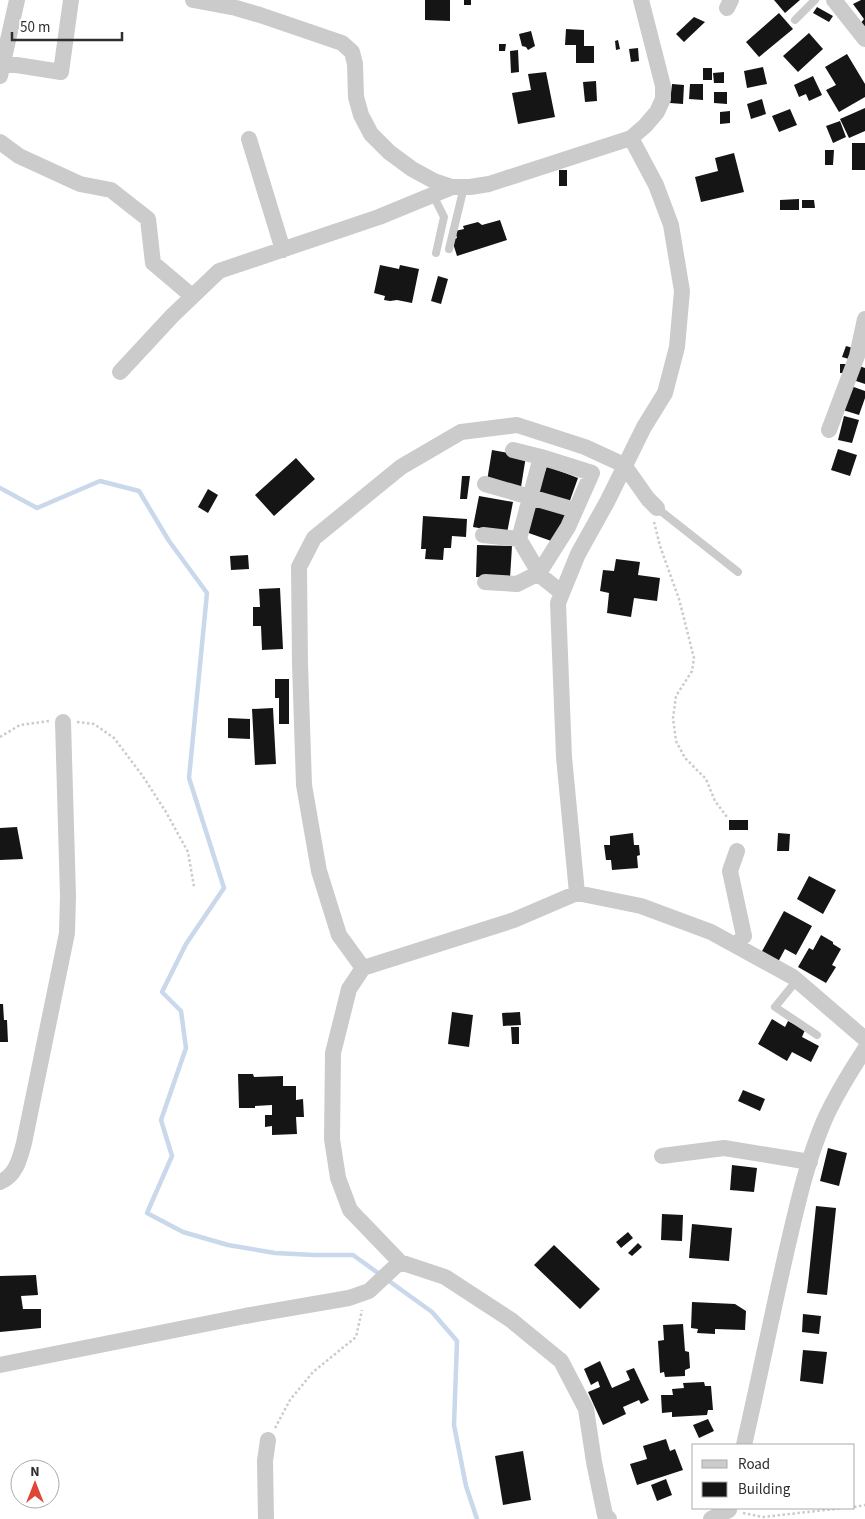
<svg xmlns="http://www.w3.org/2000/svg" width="865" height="1519" font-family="'Source Sans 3',sans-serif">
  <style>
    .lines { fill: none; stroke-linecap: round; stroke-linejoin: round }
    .stream { stroke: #c9d8ea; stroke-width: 4.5 }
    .building { fill: #151515 }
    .path { stroke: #cbcbcb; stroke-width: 2.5; stroke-dasharray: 2.5 2.5; stroke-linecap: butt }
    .lane { stroke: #cbcbcb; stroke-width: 8 }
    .street { stroke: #cbcbcb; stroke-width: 16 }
  </style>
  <rect width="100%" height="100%" fill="#fff"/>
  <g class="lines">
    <!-- stream -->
    <path class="stream" d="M0,488l37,20 63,-27 39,10 30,50 38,52 -18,185 35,110 -38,56 -24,48 19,19 5,37 -25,72 11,36 -25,57 36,19 45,13 47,8 39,2h39l79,57 25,29 -3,84 12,61 11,33"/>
  </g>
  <!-- building -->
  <path class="building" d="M425,0h25v21l-25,-1z
    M464,0h7v5h-7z
    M774,0h26l-15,13z
    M861,0h4v32l-5,-8 4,-5 -11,-15z
    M817,7l16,9 -4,6 -16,-9z
    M779,13l14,16 -34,28 -13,-15z
    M694,17l11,5 -21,20 -8,-8z
    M566,29l18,1v16h10v17h-18v-18h-11z
    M531,31l4,15 -7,4 -2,-3 -4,-1 -3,-12z
    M809,33l14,16 -25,23 -15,-16z
    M618,40l2,9 -4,1 -1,-9z
    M499,44h7l-1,7h-6z
    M638,48l1,13 -8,1 -2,-13z
    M518,50l1,22 -8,1 -1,-22z
    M847,54l18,30v13l-26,15 -13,-22 10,-5 -11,-18z
    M763,67l4,17 -20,4 -3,-17z
    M703,68h9v12h-9z
    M546,72l9,45 -37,7 -6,-31 19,-3 -3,-16z
    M724,72v11h-10l-1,-10z
    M813,76l9,19 -13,6 -3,-7 -7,3 -5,-12z
    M596,81l1,20 -12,1 -2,-20z
    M672,84l12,1 -1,19 -13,-1z
    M690,84h13v16l-14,-1z
    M714,92h13v12l-13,-1z
    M762,99l4,15 -15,5 -4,-15z
    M865,108v23l-16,7 -9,-19z
    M790,109l7,16 -18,7 -7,-16z
    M730,111v12l-10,1v-12z
    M840,121l6,16 -13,6 -7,-17z
    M852,143h13v27h-13z
    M825,150h9l-1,15h-8z
    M734,153l10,39 -43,10 -6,-25 23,-6 -3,-13z
    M559,170h8v16h-8z
    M799,199v11h-19v-10z
    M802,200h12l1,8h-13z
    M500,220l7,20 -50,16 -5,-16 5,-2 -2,-7 9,-2 -1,-3 15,-4 4,3z
    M380,265l19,4 1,-4 19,4 -7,34 -15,-3 -7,1 -6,-1 1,-4 -11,-3z
    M438,276l10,3 -7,25 -10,-3z
    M846,346l7,2 -4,11 -7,-2z
    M840,364h9v9h-9z
    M859,366l6,2v16l-9,-3z
    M851,386l14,5v7l-6,17 -16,-5z
    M844,416l15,4 -7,23 -14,-3z
    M838,449l19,6 -7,21 -19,-6z
    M492,450l34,6 -5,31 -34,-6z
    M296,458l19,21 -41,37 -19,-21z
    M547,466l31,12 -10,28 -31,-12z
    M462,476h8l-3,23h-7z
    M208,489l10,6 -10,18 -10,-6z
    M479,496l34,6 -6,31 -34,-6z
    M533,502l34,11 -10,30 -34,-12z
    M423,516l44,3 -1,18 -14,-1 -1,12h-7l-1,12 -18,-1 1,-10h-5z
    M477,545l35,1 -2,32 -34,-1z
    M248,555l1,14 -18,1 -1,-14z
    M616,559l24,3 -2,13 22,3 -3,23 -23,-3 -3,19 -24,-4 2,-20 -9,-2 3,-21 11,1z
    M280,588l3,61 -21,1 -1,-24h-8v-19h7l-1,-18z
    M275,679h14v45h-10v-26h-4z
    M273,708l3,56 -21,1 -3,-56z
    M228,718l22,1v20l-22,-1z
    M729,820h19v10h-19z
    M17,827l6,32 -23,1v-32z
    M633,833l1,12h5l1,10 -3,1 1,12 -26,2 -1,-10h-5l-2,-15h6v-9z
    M778,833l12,1 -1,17h-12z
    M809,876l27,14 -13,24 -26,-15z
    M784,911l28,15 -16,29 -11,-6 -7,13 -17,-9z
    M821,935l12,7v2l8,5 -9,16 4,2 -10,16 -28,-16 11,-19 4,2z
    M0,1004h3l1,16h3l1,22h-8z
    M452,1012l21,3 -4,32 -21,-3z
    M520,1012l1,13 -18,1 -1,-13z
    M772,1019l13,8 3,-6 17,9 -3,7 17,9 -8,16 -19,-10 -5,9 -29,-17z
    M511,1027h8v17h-7z
    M238,1074h15l1,3 29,-1v10h13v14l7,-1 1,18h-8l1,17 -25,1v-9l-7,1v-12h7v-10l-17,1v2h-16z
    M743,1090l22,9 -5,12 -22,-10z
    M828,1148l19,5 -8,33 -19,-5z
    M732,1165l25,3 -3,24 -24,-2z
    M816,1206l20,2 -9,87 -20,-2z
    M662,1214l21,1 -1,26 -21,-1z
    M692,1224l40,4 -3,33 -40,-3z
    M628,1232l5,6 -12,10 -5,-6z
    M638,1243l4,4 -10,9 -4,-3z
    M554,1245l46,44 -20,20 -46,-44z
    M36,1275l2,20 -17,1 2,13h18v19l-41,4v-56z
    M692,1302l43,2 11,7 -1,19 -30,-1v5l-18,-1 1,-4 -7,-1z
    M803,1314l18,2 -2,18 -17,-2z
    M683,1324l2,27 4,1 1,16 -5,2v6l-20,1 -1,-5 -4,1 -2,-32 6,-1 -1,-15z
    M803,1350l24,2 -4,32 -23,-3z
    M600,1361l12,27 18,-8 -4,-9 8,-3 15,32 -8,4 -2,-4 -16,7 3,7 -23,11 -15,-33 12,-5 -2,-6 -7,4 -7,-16z
    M704,1382l1,4h6l2,24h-5l-1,5 -35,2v-5l-10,1 -1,-18h12l-1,-6 12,-1 -1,-5z
    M708,1419l6,12 -15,7 -6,-13z
    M666,1439l4,12 5,-2 8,21 -46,15 -7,-21 17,-5 -4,-13z
    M523,1451l8,49 -28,5 -8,-49z
    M666,1479l6,16 -15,6 -6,-16z"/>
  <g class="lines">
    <!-- path -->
    <path class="path" d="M654,522l6,24 19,53 15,59 -2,13 -16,25 -3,22 3,23 9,17 21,21 9,22 12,16
      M77,722l17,2 20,14 28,37 24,37 22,40 6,35
      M0,737l20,-12 29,-4
      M275,1428l15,-28 23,-28 43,-35 6,-27
      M854,1507l11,-2
      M743,1513l20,4 80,-9"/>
    <!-- lane -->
    <path class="lane" d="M795,20l20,-20
      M433,195l11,22 -8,36
      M449,249l15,-62
      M657,508l81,64
      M797,980l-22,27 42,28"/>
    <!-- street -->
    <path class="street" d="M193,0l43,8 24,7 82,28 10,9 3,12 1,33 5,18 10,19 18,18 23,17 22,12 18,6h18l19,-3 142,-46 14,-12 12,-14 6,-13v-13l-22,-86
      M834,0l31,39
      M727,8l4,-8
      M4,63l57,9 10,-72
      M0,76l17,-76
      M249,139l34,111
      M0,142l19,14 61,28 31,6 37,29 5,44 39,33
      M120,372l52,-56 47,-45 160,-54 73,-30
      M829,430l28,-74 8,-37
      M541,457l-22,82 22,37 21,17
      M485,484l90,26
      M483,535l36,4
      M485,582l32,2 22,-11 29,-46 24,-54 -51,-16 -28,-7
      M577,893l-13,-136 -6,-154 20,-49 29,-52 37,-75 21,-34 12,-46 5,-56 -11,-66 -15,-40 -25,-47
      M736,945l8,-9 -14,-65 7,-20
      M363,968l-24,-33 -20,-64 -15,-86 -4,-121 -1,-97 15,-29 87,-71 60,-35 56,-7 68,22 39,18 24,34 9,9
      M662,1156l62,-8 86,14
      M0,1182c16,-6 20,-24 24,-39l43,-210 1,-37 -5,-174
      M0,1365l245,-49 104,-18 20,-7 31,-29
      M744,1445c15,-65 28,-131 43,-196 10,-43 20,-88 37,-128 11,-25 26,-49 41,-72
      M266,1519l-1,-58 3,-21
      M609,1519l-4,-4 -11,-53 -8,-53 -25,-48 -50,-41 -66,-43 -45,-15 -50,-52 -12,-32 -6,-39 1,-86 16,-64 14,-21 151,-48 63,-27 64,13 70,26 82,45 72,62
      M711,1519l18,-9"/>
  </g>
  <!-- legend -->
  <rect x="692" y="1444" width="162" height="65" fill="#ffffff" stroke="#ababab"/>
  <rect x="702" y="1460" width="25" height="8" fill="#cbcbcb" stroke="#ababab"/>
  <text x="738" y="1469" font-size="15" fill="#2e2e2e">Road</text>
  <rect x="702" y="1482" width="25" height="15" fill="#151515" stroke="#ababab"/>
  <text x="738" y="1494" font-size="15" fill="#2e2e2e">Building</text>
  <!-- north arrow -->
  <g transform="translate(35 1484)"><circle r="24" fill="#ffffff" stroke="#ababab"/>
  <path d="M0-4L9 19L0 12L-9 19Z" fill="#df4637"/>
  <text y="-8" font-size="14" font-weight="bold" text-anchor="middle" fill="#2e2e2e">N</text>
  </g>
  <!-- scale -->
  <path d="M12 32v8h110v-8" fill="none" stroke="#2e2e2e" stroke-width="2.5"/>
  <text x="20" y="32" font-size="15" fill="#2e2e2e" stroke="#ffffff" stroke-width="4" paint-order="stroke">50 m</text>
</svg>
